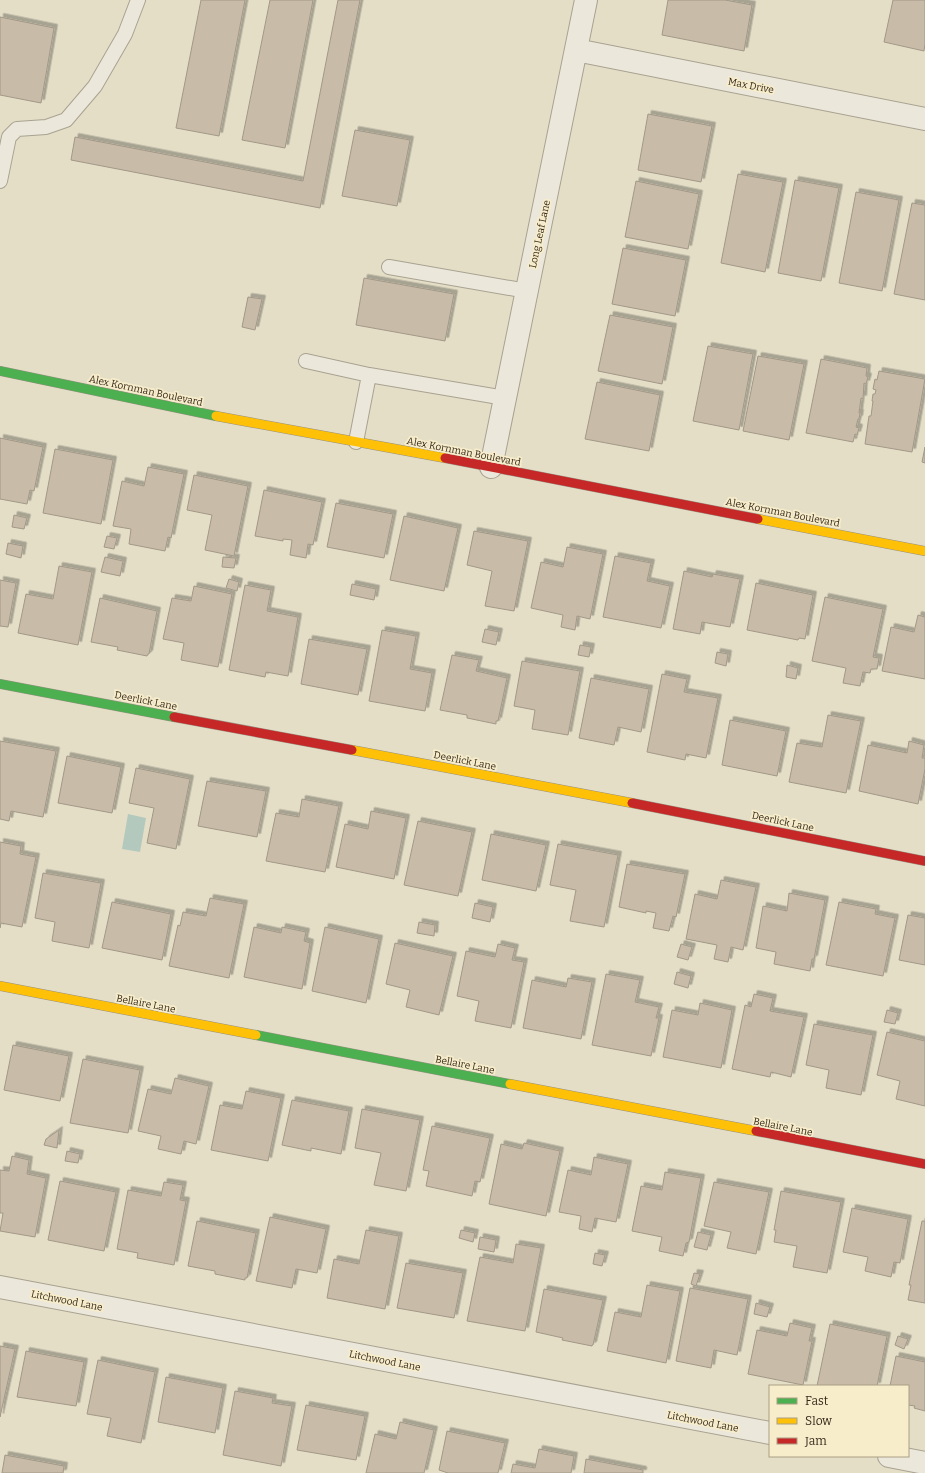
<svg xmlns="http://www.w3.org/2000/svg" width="925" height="1473" font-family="Bitter,serif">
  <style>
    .water { fill: #b4c9bd }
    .building { fill: #c8bba8; stroke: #a39887; filter: url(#shadow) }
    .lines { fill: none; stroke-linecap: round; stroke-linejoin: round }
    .lane-casing { stroke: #a8a291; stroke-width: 16 }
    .street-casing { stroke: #a8a291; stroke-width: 24 }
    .fast-casing { stroke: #989181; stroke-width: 10 }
    .slow-casing { stroke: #989181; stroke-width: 10 }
    .jam-casing { stroke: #989181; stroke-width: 10 }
    .lane { stroke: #ebe7da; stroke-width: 14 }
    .street { stroke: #ebe7da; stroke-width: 22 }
    .fast { stroke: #4caf50; stroke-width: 9 }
    .slow { stroke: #ffc107; stroke-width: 9 }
    .jam { stroke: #c62828; stroke-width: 9 }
    .labels { text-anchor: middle; stroke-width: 3.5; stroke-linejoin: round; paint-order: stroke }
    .street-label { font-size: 10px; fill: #36291a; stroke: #f7edcb }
  </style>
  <defs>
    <filter id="shadow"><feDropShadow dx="3.5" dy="-3.5" stdDeviation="0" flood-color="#0004"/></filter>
  </defs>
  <rect width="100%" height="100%" fill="#e4dec7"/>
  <!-- water -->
  <path class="water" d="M128,814l18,4 -6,34 -18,-3z"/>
  <!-- building -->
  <path class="building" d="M201,0h44l-26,136 -43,-8z
    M270,0h43l-28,148 -43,-8z
    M338,0h22l-40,208 -249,-48 4,-23 228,44z
    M668,0h57l27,5 -8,46 -82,-16z
    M893,0h32v44l-1,7 -40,-9z
    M0,17l54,11 -13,75 -41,-8z
    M648,114l64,12 -11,56 -63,-12z
    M355,130l55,10 -13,66 -55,-10z
    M738,174l45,8 -18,90 -44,-9z
    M795,180l44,8 -18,93 -43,-8z
    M636,181l63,13 -11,55 -63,-12z
    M856,192l43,8 -17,91 -43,-8z
    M912,203l13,2v95l-31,-6z
    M623,248l63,12 -11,56 -63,-12z
    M364,278l90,16 -9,47 -89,-16z
    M248,297l14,2 -7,31 -13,-3z
    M610,315l63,12 -11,57 -64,-13z
    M708,346l45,8 -14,76 -46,-9z
    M758,356l46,8 -15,76 -46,-9z
    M821,359l46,9 -1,8 2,1 -2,7 -2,-1 -1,16 -2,-1 -2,15h1l-1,6h-1l-2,8 3,1 -2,7 -2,-1 -2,8 -47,-9z
    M879,371l46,8 -13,73 -47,-8 4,-28h2l2,-15h-1l1,-7h2l1,-4 -3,-1 2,-10 2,1z
    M597,382l63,13 -11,56 -64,-12z
    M0,438l43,9 -9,44 -4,-1 -3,14 -27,-5z
    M925,447v16l-3,-1z
    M55,449l58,11 -12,64 -58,-11z
    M148,467l36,7 -13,64 -3,-1 -3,14 -36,-7 2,-15 -18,-3 9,-45 22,5z
    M194,475l54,11 -14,70 -29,-6 7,-35 -25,-5z
    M264,490l58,12 -9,43 -5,-1 -2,14 -16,-3 2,-15 -9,-1v2l-28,-5z
    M336,503l57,11 -9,44 -57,-11z
    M14,515l13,3 -3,11 -12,-2z
    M404,516l54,12 -14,63 -54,-11z
    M474,531l54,10 -14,70 -29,-5 7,-35 -25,-6z
    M107,536l10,2 -3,11 -10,-2z
    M8,543l15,3 -2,12 -15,-4z
    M567,547l36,7 -13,65 -13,-3 -2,14 -14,-3 2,-12 -32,-7 10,-46 22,5z
    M615,556l36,7 -4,18 23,5 -9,42 -58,-11z
    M105,557l18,4 -3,15 -19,-4z
    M223,557l13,1 -2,10 -12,-1z
    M59,566l33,6 -14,73 -60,-12 8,-39 27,5z
    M684,571l28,6 1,-3 27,5 -10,48 -28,-5 -2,12 -27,-5z
    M229,579l10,3 -2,9 -11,-3z
    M0,580l16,3 -8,44 -8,-1z
    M756,583l57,12 -8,44 -6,-1 -1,2 -51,-10z
    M352,584l24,5 -2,11 -24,-5z
    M245,585l26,5 -4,21 31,6 -10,59 -22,-4 -1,5 -36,-7z
    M194,586l38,8 -14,73 -37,-7 3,-17 -21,-4 9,-41 19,3z
    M825,597l58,12 -10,48 6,1 -2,11h-6l-1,4 -7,-1 -3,14 -17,-3 3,-15 -34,-7z
    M100,598l57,13 -8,43h-1l-1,2 -30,-6 1,-3 -27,-5z
    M918,615l7,2v62l-43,-8 9,-44 23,5z
    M485,629l14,3 -3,13 -14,-3z
    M382,630l34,6 -6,33 22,4 -7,38 -56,-10z
    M309,639l58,10 -9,46 -57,-11z
    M580,645l11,2 -2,10 -11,-2z
    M717,652l11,2 -2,12 -11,-3z
    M452,655l27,5 -3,11 31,7 -9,43h-2v3l-29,-6v-3l-27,-5z
    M522,661l58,10 -12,64 -36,-6 3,-19 -21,-4z
    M787,665l11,3 -2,11 -10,-2z
    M662,674l25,5 -3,13 34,6 -12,60 -20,-4 -1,6 -38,-8z
    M591,678l58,11 -8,43 -23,-5 -4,18 -35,-7z
    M828,715l33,6 -15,72 -57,-11 8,-39 25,4z
    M730,720l56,11 -9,45 -55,-11z
    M0,741l56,10 -13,66 -32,-6 -2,10 -9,-2z
    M909,741l15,4 -2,13h3v11l-7,35 -59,-13 9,-46 39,8z
    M67,756l54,11 -9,46 -54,-10z
    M136,768l54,11 -14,70 -29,-6 7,-35 -25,-5z
    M207,781l59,10 -9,46 -59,-11z
    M302,799l37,7 -14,66 -59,-11 10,-48 23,4z
    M371,811l35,7 -12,61 -58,-12 9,-43 23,5z
    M418,821l54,11 -14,64 -54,-11z
    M491,834l55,11 -10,46 -54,-11z
    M0,842l21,4 -1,8 16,3 -14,70 -21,-4 -1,5z
    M558,844l60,11 -14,72 -34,-6 6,-31 -26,-5z
    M627,864l58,10 -9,43 -3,-1 -4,15 -16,-3 3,-15 -10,-2v2l-27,-6z
    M43,873l58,10 -12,65 -37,-7 3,-19 -20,-4z
    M721,880l35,7 -13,63 -12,-3 -3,15 -14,-3 3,-14 -31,-6 9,-45 22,5z
    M789,893l36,7 -11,59h-2l-2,12 -36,-7 2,-12 -20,-4 7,-42 24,5z
    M210,898l34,6 -15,74 -60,-12 9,-41 2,1 3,-14 23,4z
    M112,902l59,12 -9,46 -60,-12z
    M839,902l37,7 -1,5 20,4 -12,58 -57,-11z
    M475,903l18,4 -3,15 -18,-4z
    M908,915l17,3v47l-26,-5z
    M419,922l16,3 -1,11 -17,-3z
    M254,927l27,6 1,-6 24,5 -2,9 6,2 -8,46 -58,-12z
    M325,927l54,12 -13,64 -54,-12z
    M395,943l58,13 -14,59 -33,-8 4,-17 -24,-6z
    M498,944l17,4 -3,12 12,2 -13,66 -36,-7 4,-20 -22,-5 9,-45 29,6z
    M681,944l11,3 -4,13 -11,-3z
    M677,972l14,4 -3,12 -14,-4z
    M606,974l34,6 -5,22 24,5 -3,11h3l-8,38 -59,-11z
    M568,978l24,4 -11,57 -58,-11 9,-48 34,7z
    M754,994l19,4 -3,13 34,6 -13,60 -20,-5 -1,5 -38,-8 13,-64 6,2z
    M700,1003l32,7 -11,58 -58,-11 9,-47 26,5z
    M887,1010l11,3 -3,11 -11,-2z
    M814,1024l59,11 -12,60 -35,-7 3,-18 -23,-5z
    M887,1032l38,9v65l-29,-7 4,-18 -23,-6z
    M13,1045l56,11 -9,45 -56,-11z
    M83,1059l57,11 -12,63 -58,-10z
    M175,1078l34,8 -13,58 -12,-3 -3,13 -23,-5 3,-13 -23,-5 10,-42 23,5z
    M246,1091l35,7 -13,63 -57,-11 9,-45 22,4z
    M292,1100l57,11 -8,43 -30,-6v3l-29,-6z
    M362,1109l58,11 -14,71 -32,-6 7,-32 -26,-5z
    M432,1126l58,12 -10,44 -5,-1 -3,15 -46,-10 3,-15 -6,-1z
    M59,1130l-2,18 -13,-3 2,-6z
    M524,1143l36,8 -14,65 -57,-12 12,-60 21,5z
    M67,1151l13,3 -2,9 -13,-2z
    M12,1156l17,4 -2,14 19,4 -11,59 -35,-6 3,-18h-3v-43l9,1z
    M594,1157l34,7 -12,58 -21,-4 -3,14 -13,-3 2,-13 -22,-4 9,-42 23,5z
    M665,1172l36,6 -12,64 -3,1 -3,13 -24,-5 3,-14 -30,-6 9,-45 21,4z
    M60,1181l56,11 -12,59 -56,-11z
    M164,1182l19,3 -3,15 6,1 -12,64 -37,-7 1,-5 -21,-4 11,-59 33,6z
    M714,1182l55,10 -13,62 -29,-6 4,-16 -27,-6z
    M781,1191l60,11 -14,71 -34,-6 4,-21 -23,-4 2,-12h-2z
    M852,1208l56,11 -8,44 -6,-1 -3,15 -26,-6 3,-14 -25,-5z
    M270,1217l56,12 -9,44 -21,-4 -4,19 -36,-7z
    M197,1221l59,12 -9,45h-2v2l-30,-6v-3l-27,-5z
    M922,1221h3v82l-17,-3 3,-15h-2z
    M366,1230l33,6 -14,73 -58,-11 7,-39 25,5z
    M461,1230l14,3 -2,9 -14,-4z
    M698,1232l13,3 -4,15 -13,-3z
    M480,1237l16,3 -2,12 -16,-3z
    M516,1244l25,4 -16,83 -58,-10 13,-64 33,6z
    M595,1253l10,2 -3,11 -9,-2z
    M406,1263l57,10 -9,45 -57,-10z
    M694,1273l6,1 -4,12 -5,-2z
    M647,1285l33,6 -14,72 -59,-12 8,-39 26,5z
    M690,1288l58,11 -11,56 -23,-5 -3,18 -35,-7z
    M544,1289l59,11 -10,45h-1v1l-30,-6 1,-2 -27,-6z
    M756,1303l14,4 -3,10 -13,-3z
    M790,1323l22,5 -3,13h3l-9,44 -55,-11 9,-44 30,6z
    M830,1324l57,12 -10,50h-60z
    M898,1336l10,3 -4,10 -9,-4z
    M0,1346l15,3 -15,68z
    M26,1351l58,11 -8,44 -59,-9z
    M896,1356l29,6v49l-11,-3 1,-2 -7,-1v-19h-18z
    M98,1360l57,12 -14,71 -34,-7 4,-18 -24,-4z
    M166,1377l57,11 -8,45 -57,-11z
    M235,1391l38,7 -1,5 20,3 -11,60 -58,-11z
    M306,1405l59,11 -9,44 -59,-10z
    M400,1422l34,8 -10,43h-58l9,-39 21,5z
    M447,1431l58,12 -7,30h-50l-9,-3z
    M539,1449l35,7 -3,17h-60l2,-9 22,4z
    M5,1455l59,11 -1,7h-61z
    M586,1459l57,11v3h-59z"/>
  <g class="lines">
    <!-- lane casing -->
    <g class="lane-casing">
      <path id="lane" d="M0,181l9,-44 8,-8 29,-2 20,-7 29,-34 30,-52 13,-34
        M389,267l138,24
        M306,361l63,14 136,23
        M356,442l13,-67"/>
    </g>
    <!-- street casing -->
    <g class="street-casing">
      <path id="street" d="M576,50l349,69
        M491,467l95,-467
        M0,1287l770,146
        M889,1456l36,7"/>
    </g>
    <!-- fast casing -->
    <g class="fast-casing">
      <path id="fast" d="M0,371l216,45
        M0,684l174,33
        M256,1035l254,49"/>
    </g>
    <!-- slow casing -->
    <g class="slow-casing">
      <path id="slow" d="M216,416l229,42
        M758,519l167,32
        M352,750l280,53
        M0,986l256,49
        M510,1084l246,47"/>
    </g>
    <!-- jam casing -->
    <g class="jam-casing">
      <path id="jam" d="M445,458l313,61
        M174,717l178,33
        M632,803l293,58
        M756,1131l169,33"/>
    </g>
    <!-- lane -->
    <use href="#lane" class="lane"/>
    <!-- street -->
    <use href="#street" class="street"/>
    <!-- fast -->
    <use href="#fast" class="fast"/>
    <!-- slow -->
    <use href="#slow" class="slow"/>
    <!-- jam -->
    <use href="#jam" class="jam"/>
  </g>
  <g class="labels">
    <!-- street labels -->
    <g class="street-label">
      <text transform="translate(751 85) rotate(11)" y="4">Max Drive</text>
      <text transform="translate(539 234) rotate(-78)" y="4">Long Leaf Lane</text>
      <text transform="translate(146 390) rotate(12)" y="4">Alex Kornman Boulevard</text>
      <text transform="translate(464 451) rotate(11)" y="4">Alex Kornman Boulevard</text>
      <text transform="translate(783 512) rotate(11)" y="4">Alex Kornman Boulevard</text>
      <text transform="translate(146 700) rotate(11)" y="4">Deerlick Lane</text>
      <text transform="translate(465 760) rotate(11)" y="4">Deerlick Lane</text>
      <text transform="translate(783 821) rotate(12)" y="4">Deerlick Lane</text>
      <text transform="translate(146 1003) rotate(11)" y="4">Bellaire Lane</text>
      <text transform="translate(465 1064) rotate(11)" y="4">Bellaire Lane</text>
      <text transform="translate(783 1126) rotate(11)" y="4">Bellaire Lane</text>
      <text transform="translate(67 1300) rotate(11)" y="4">Litchwood Lane</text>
      <text transform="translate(385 1360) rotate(11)" y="4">Litchwood Lane</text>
      <text transform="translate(703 1421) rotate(11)" y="4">Litchwood Lane</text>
    </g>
  </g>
  <!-- legend -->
  <rect x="769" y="1385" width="140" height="72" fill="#f7edcb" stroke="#aa9f84"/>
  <rect x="777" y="1398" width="20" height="6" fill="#4caf50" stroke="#aa9f84"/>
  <text x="805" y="1405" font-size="12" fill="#36291a">Fast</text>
  <rect x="777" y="1418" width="20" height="6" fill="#ffc107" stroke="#aa9f84"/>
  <text x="805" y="1425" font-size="12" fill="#36291a">Slow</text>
  <rect x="777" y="1438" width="20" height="6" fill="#c62828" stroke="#aa9f84"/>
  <text x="805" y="1445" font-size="12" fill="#36291a">Jam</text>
</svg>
